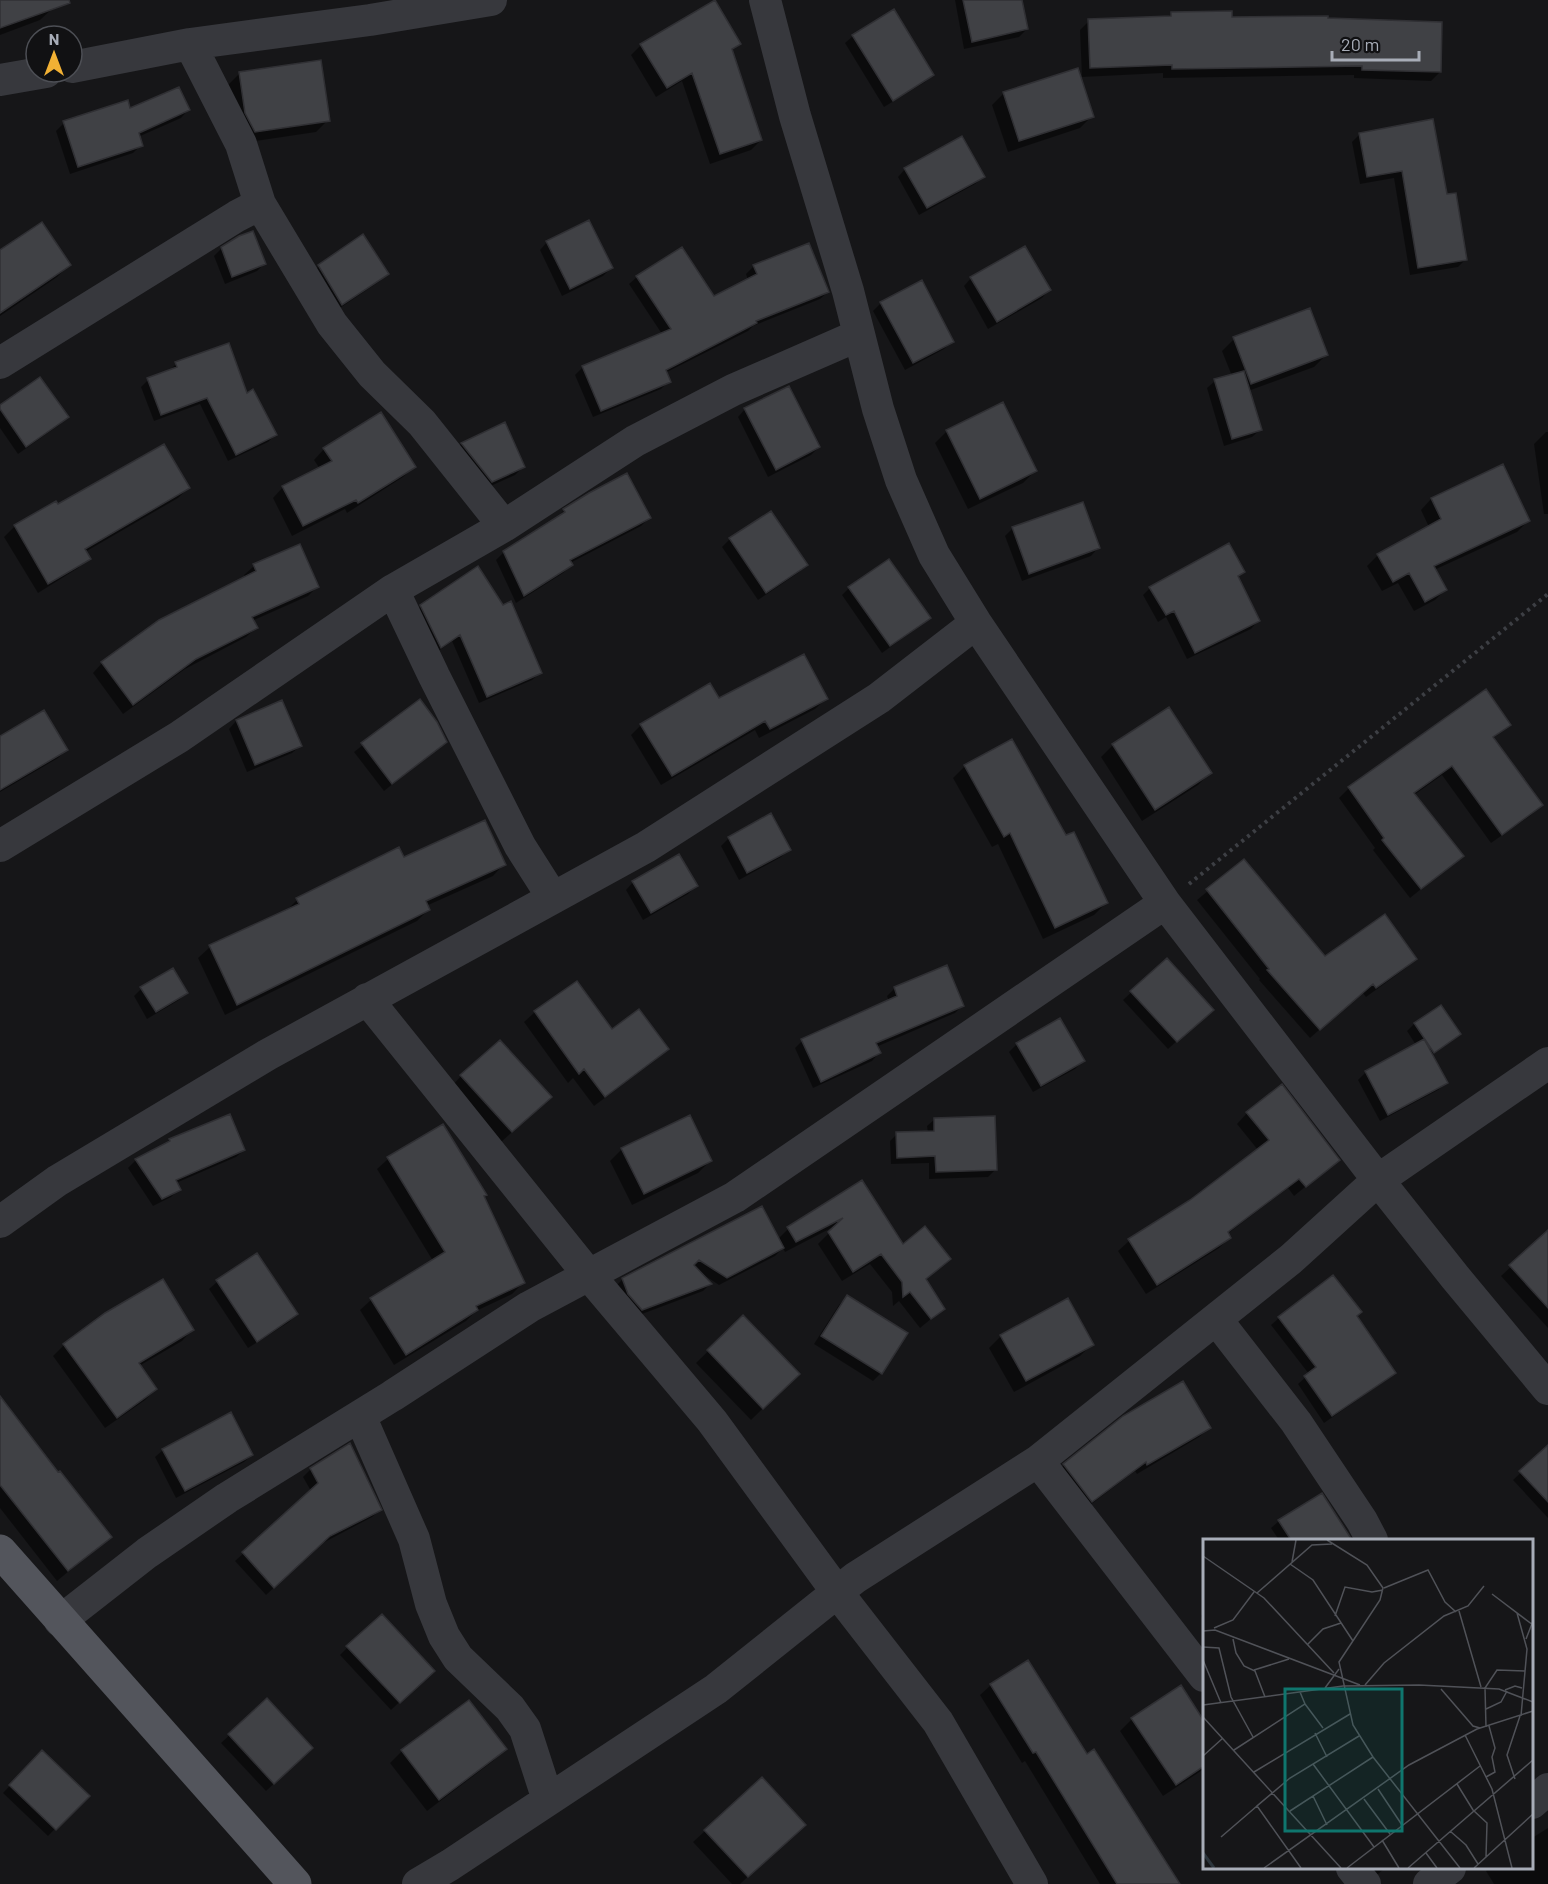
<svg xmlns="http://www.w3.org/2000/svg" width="1548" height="1884" font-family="Barlow,sans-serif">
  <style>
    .shadow { fill: #0007 }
    .building { fill: #404145; stroke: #303034; stroke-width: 1.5 }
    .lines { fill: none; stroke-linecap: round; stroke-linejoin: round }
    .path { stroke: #3d3f44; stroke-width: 4; stroke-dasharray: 3 4.5; stroke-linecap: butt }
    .minor { stroke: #37383d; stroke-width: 32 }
    .major { stroke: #53555c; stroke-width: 33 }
    .inset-river { fill: none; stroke: #2c353c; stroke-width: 3 }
    .inset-road { fill: none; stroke: #505258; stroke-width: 1.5 }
    .view { fill: #0f766e; fill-opacity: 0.15; stroke: #0f766e; stroke-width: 3 }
    .inset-edge { fill: none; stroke: #a8adb8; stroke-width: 3 }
  </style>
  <rect width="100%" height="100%" fill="#161618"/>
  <!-- shadow -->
  <path class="shadow" d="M0,0h49l3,9 -12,11 -40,15z
    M1020,0l7,29 -8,8 -55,12 -9,-49z
    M1171,14l60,5 209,53 -9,9 -77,-3v-3l-191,3v-5l-81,4 -2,-47 9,-9 79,-4z
    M853,36l79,38 -7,8 -41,25 -39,-64z
    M739,43l-8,8 30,89 -10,10 -41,14 -28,-83 -26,16 -25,-42 10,-10z
    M240,73l88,47 -12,12 -73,11 -15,-58z
    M1004,93l88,23 -12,12 -72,24 -16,-47z
    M188,110l-7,8 -43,19 3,8 -8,8 -63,21 -14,-43 8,-8 65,-12z
    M1360,134l86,62 20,63 -8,8 -48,8 -16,-97 -34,6 -8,-42z
    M905,169l78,8 -8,7 -56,31 -21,-38z
    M362,237l25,36 -7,8 -46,31 -23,-38 8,-8z
    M547,242l64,26 -8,8 -41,20 -22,-46z
    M222,248l42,16 -7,7 -32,13 -11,-28z
    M0,252l69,13 -12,12 -57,39z
    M754,266l74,26 -8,7 -67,27 -5,5 -83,42 4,8 -8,8 -68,28 -18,-42 8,-8 79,-33 -33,-50 8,-7 76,21 35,-18 -2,-6z
    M971,278l78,12 -7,8 -54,31 -24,-43z
    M881,303l71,38 -8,8 -39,21 -32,-59z
    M1234,339l92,16 -12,12 -66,24 12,39 -8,7 -28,9 -17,-58 8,-7 17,-5 -10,-25z
    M176,364l70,31 29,40 -7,7 -40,19 -28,-57 -46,17 -13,-34 7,-7 21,-9z
    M0,407l67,10 -8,8 -41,29 -18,-26z
    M745,409l74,38 -8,8 -43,22 -30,-60z
    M504,424l19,43 -8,8 -31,14 -30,-38 7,-7z
    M947,431l88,40 -12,12 -55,26 -33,-66z
    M1546,432h2v82h-4l-10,-70z
    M324,449l90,18 -11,10 -56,36 -2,-4 -53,27 -19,-38 10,-11 37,-18 -6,-9z
    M188,488l-10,10 -93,54 4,6 -11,10 -40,25 -34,-56 11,-11 40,-23 3,3z
    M1431,499l97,22 -11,11 -83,38 11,20 -10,10 -21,11 -16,-28 -16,8 -15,-25 11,-11 51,-28 -8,-17z
    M564,510l85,8 -8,8 -71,37 1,2 -8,8 -47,30 -20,-43 8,-8 53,-34z
    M1013,528l85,20 -7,8 -69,25 -17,-45z
    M730,539l76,26 -8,8 -40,27 -36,-53z
    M254,566l64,20 -10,10 -56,25 4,7 -10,9 -61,32 -62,45 -30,-41 9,-10 144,-85 -2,-3z
    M1244,571l-7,7 21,43 -7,8 -64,30 -21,-42 -8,5 -15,-27 7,-7z
    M849,588l80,30 -8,7 -39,28 -40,-58z
    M421,606l119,67 -8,7 -53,23 -27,-62 -19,14 -20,-41z
    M826,699l-11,10 -56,29 -4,-8 -94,55 -30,-50 10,-10 77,-25z
    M419,701l26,41 -61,49 -30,-39z
    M282,702l18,44 -8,7 -45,19 -18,-43 7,-8z
    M1509,724l-17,15 49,66 -10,10 -40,28 -49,-68 -28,20 48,61 -52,42 -37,-48 2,-2 -36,-50 10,-10z
    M0,737l66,13 -8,8 -58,34z
    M1113,745l97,28 -12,12 -56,36 -41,-64z
    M965,766l101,71 40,66 -12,12 -51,24 -45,-95 -6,3 -39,-69z
    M770,816l19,33 -8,8 -42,23 -18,-34 8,-8z
    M403,859l101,5 -11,12 -67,30 2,4 -11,11 -192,94 -27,-57 12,-11 75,-35 12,-12z
    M1244,861l81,97 90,1 -9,9 -40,29 -4,-5 -52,46 -51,-58 1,-1 -63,-79z
    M633,882l63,4 -8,8 -45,26 -17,-30z
    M1166,960l38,57 -36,32 -45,-49z
    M946,967l17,38 -8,8 -79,34 3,6 -7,8 -59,27 -18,-40 7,-7 87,-40 -2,-5 7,-7z
    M576,983l36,48 55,18 -10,10 -63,47 -21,-28 -5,5 -44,-61 11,-10z
    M141,989l45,3 -7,8 -32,19 -13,-23z
    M1441,1007l18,27 -28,22 15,27 -8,7 -58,31 -22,-41 8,-8 50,-27 -9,-14 7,-7z
    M1017,1044l66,17 -8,8 -42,23 -24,-40z
    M461,1076l77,33 -38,34 -50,-55z
    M1247,1113l91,47 -44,36 -6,-8 -61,46 2,4 -10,10 -73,46 -28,-43 11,-10 62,-40 67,-51 -21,-26z
    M935,1119l60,51 -7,7 -59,2v-16l-38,1 -1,-23 7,-7 31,-1 -1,-7z
    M170,1141l74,9 -8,7 -60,26 3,6 -8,8 -18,9 -25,-38 8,-8 30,-15z
    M622,1149l88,12 -12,12 -66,32 -22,-44z
    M388,1159l95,38 40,86 -11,11 -36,17 -10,10 -72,44 -34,-55 11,-10 62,-39 -56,-92z
    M861,1182l41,64 47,13 -24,22 18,28 -23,19 -21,-27 -6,5 -1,-14 -22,-28 -28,17 -24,-37 19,-19 -52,27 -2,-4 -8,8 -56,29 -15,-10 6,9 -7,7 -69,26 -19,-30 8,-8 155,-40 10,-10z
    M1547,1233l1,1v94l-47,-52z
    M257,1255l40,59 -8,8 -41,26 -39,-59 8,-7z
    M847,1297l34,76 -8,8 -59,-37 25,-39z
    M106,1315l86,15 -10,11 -43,25 17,23 -11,11 -40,28 -52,-72 11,-11z
    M743,1317l55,57 -47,46 -55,-57z
    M1279,1318l115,55 -8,7 -62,43 -26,-39 11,-10 -38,-49z
    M1001,1336l91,8 -12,12 -66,36 -25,-44z
    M0,1400l110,137 -53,44 -57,-73z
    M1209,1428l-10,9 -62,37 -2,-3 -53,40 -28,-36 10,-10z
    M1548,1447v71l-35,-38z
    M163,1450l89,5 -8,7 -68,36 -21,-41z
    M311,1469l69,41 -8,7 -51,27 -55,51 -31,-34 76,-70 -8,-14z
    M1279,1521l70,18 -70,1 -8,-12z
    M1204,1612v11l-3,-7z
    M348,1647l77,31 -34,32 -51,-55z
    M991,1685l96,71 91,128h-78l-75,-123 -3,2 -42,-68z
    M1181,1687l23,36v46l-41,27 -43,-65 12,-12z
    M267,1700l37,56 -38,35 -45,-48z
    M468,1702l37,47 -12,12 -66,50 -37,-48 12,-12z
    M42,1752l45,44 -39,40 -45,-43z
    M1548,1828v56h-54l-8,-13 3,-3h43v-30z
    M705,1831l87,5 -52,48h-8l-39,-42z
    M1358,1868h27l-15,13z"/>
  <!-- building -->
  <path class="building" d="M0,0h69l1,3 -70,25z
    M715,0l26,44 -9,5 30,91 -42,14 -28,-81 -25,15 -27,-44z
    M963,0h59l6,29 -56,13z
    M894,9l40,66 -41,26 -41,-66z
    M1232,11v6l96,-1v2l114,4 -1,50 -79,-2v-4l-190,3v-4l-82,3 -2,-49 83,-3v-4z
    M321,60l9,61 -75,11 -10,-19 -6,-41z
    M1078,68l16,49 -75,24 -16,-49z
    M179,87l11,23 -51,23 4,13 -65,21 -15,-46 65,-21 2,8z
    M1433,119l14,75 9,-1 11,67 -49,8 -16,-97 -35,6 -8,-44z
    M962,136l23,41 -58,31 -23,-40z
    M589,220l24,48 -43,21 -24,-48z
    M42,222l29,43 -71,48v-63z
    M253,231l13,33 -34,13 -11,-30 18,-11z
    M363,234l26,40 -47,31 -24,-40z
    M809,243l20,49 -73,29 1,2 -91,47 5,12 -70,29 -19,-45 89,-37 -35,-53 46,-29 32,49 43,-22 -4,-9z
    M1025,246l26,44 -54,32 -27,-45z
    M922,280l32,62 -41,21 -33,-61z
    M1310,308l18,47 -77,29 -18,-47z
    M229,343l18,50 6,-4 24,46 -41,20 -29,-57 -46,17 -14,-37 30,-11 -2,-5z
    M1244,371l18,59 -30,9 -18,-60z
    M40,377l29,40 -43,30 -26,-38v-4z
    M789,386l31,61 -44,23 -32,-62z
    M1003,402l34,69 -57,28 -34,-69z
    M381,412l35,55 -58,36 -2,-3 -53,26 -21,-40 50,-25 -9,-13z
    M505,422l20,45 -33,15 -31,-39z
    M164,444l26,44 -105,61 6,10 -43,25 -34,-59 42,-24 2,3z
    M1503,464l27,57 -96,45 13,24 -22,12 -16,-29 -16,9 -16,-28 64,-35 -10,-21z
    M627,473l24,45 -81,42 3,5 -49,31 -21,-45 62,-39 -2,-3 26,-16z
    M1083,502l17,46 -71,26 -17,-47z
    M771,511l37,54 -42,28 -37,-55z
    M1229,543l16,29 -7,4 22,45 -65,32 -21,-42 -8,4 -17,-28z
    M300,544l19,43 -67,30 6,11 -62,31 -63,46 -32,-43 58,-42 97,-49 -3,-7z
    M889,559l42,59 -41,28 -42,-59z
    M478,566l25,39 8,-4 31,72 -55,24 -27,-62 -19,13 -21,-43z
    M804,654l24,45 -58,30 -5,-8 -93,55 -32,-52 70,-41 9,15z
    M1486,689l25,36 -18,12 50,68 -41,30 -50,-69 -38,27 50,63 -43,33 -39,-49 2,-2 -36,-51z
    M420,699l17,23 10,20 -55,42 -31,-41z
    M282,700l20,46 -47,19 -19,-45z
    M1169,707l43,66 -57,37 -43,-66z
    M44,710l24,40 -68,40v-54z
    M1012,739l54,96 8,-3 34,71 -53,25 -45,-95 -6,4 -40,-72z
    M771,813l20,37 -44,23 -19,-36z
    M485,820l21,45 -80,36 4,9 -193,95 -28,-60 90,-41 -3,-6 103,-51 5,10z
    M679,854l19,32 -47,27 -19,-32z
    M1244,859l81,97 60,-42 32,45 -41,29 -3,-4 -53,46 -53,-60 2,-1 -63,-80z
    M1167,958l47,52 -37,32 -47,-51z
    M947,965l17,41 -88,37 5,10 -60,29 -20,-43 96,-43 -3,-9z
    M173,968l15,25 -32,19 -16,-25z
    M577,981l35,48 27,-20 30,40 -64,48 -21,-28 -5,5 -45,-63z
    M1441,1005l20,29 -27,19 -20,-30z
    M1060,1018l25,43 -44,25 -25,-43z
    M1424,1039l24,44 -60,32 -23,-44z
    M500,1040l52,57 -40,35 -52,-57z
    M1282,1084l58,76 -34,27 -7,-8 -71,53 3,6 -74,47 -29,-46 62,-39 79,-60 -23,-28z
    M230,1114l15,36 -69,30 5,10 -19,9 -27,-40 35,-18 -1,-2z
    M690,1115l22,46 -68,33 -23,-46z
    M995,1116l2,54 -61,2 -1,-16 -38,2 -1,-26 38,-1v-13z
    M443,1124l44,71 -3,1 41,87 -49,23 2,4 -72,45 -36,-57 75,-46 -58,-95z
    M862,1180l41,64 22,-18 26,33 -25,20 19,30 -14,10 -21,-27 -7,5 -1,-15 -21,-28 -28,18 -25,-40 15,-14 -47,24 -9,-15z
    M762,1206l22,42 -57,30 -28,-18 -5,5 18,19 -70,26 -14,-16 -6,-16z
    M1548,1230v78l-39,-43z
    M257,1253l41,61 -41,28 -41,-62z
    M1333,1275l29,37 -5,4 39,57 -64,43 -28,-40 12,-9 -38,-50z
    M163,1279l31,51 -55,33 18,26 -40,29 -54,-74 42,-31z
    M847,1295l61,38 -26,41 -61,-38z
    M1068,1298l26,47 -68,36 -26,-46z
    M743,1315l57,59 -37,35 -56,-59z
    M1183,1381l28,47 -64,37 -1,-3 -54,40 -29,-38 60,-48z
    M0,1396l58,76 2,-1 52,66 -44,34 -68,-86z
    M231,1412l22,43 -68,36 -23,-42z
    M350,1443l32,67 -52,26 -56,52 -32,-36 76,-69 -8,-15z
    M1548,1445v57l-29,-31z
    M1322,1493l30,47h-61l-13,-20z
    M382,1614l53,57 -35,32 -54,-57z
    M1028,1660l59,94 7,-5 86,135h-63l-81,-132 -3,1 -43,-69z
    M1181,1685l23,36v45l-28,19 -45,-67z
    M267,1698l46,50 -39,36 -46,-50z
    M469,1700l38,49 -68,51 -38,-50z
    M42,1750l48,46 -34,34 -47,-45z
    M762,1777l44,48 -58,52 -44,-47z"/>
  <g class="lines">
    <!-- path -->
    <path class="path" d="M1189,884l359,-290"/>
    <!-- minor -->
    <path class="minor" d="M765,0l30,116 53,175 30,118 23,71 33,75 42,68 189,280 213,277 77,97 93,112
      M72,67l118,-23 180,-24 121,-20
      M0,80l46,-8
      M260,204l72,120 40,50 50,49 82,103
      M0,363l237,-147 23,-12 -19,-60 -51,-100
      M393,590l41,86 86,170 33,52
      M0,846l179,-109 214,-147 111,-64 131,-85 98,-51 126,-55
      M367,999l221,275 124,147 125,171 101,130 94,162
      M0,1222l57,-41 210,-126 379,-208 233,-149 97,-75
      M1216,1319l80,103 66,99 10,19
      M360,1416l54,123 17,65 13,32 14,22 52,50 15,21 23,71
      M1038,1461l166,215
      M60,1621l87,-68 80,-55 165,-102 137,-89 206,-110 430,-294
      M1532,1803l16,-14
      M1352,1868l13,16
      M418,1884l32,-19 266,-176 139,-111 183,-117 253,-202 87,-79 170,-117
      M1429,1884l21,-16"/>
    <!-- major -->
    <path class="major" d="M0,1551l295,333"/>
  </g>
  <!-- overview -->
  <g transform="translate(1203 1539)">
    <rect width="330" height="330" fill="#161618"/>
    <path class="inset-river" d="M0,314l11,15"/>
    <path class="inset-road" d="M124,1l40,25 16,23 -3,12 -41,62 14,63 20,32 87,111M0,17l61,42 70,75M89,23l4,-22M87,25l23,16 40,61M181,49l44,-18 17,32 11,10M54,54l55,-48 20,-1M289,55l41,31M256,72l22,76M314,74l10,36 -6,67M132,77l10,-29 27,5 11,-2M11,89l19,-8 21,-28M0,92l12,-1 145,55M30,100l3,14 8,13 11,5 10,26M323,100l7,-18M105,105l15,-15 18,-6M0,108l16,1 12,49 22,40M0,121l18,43M51,131l35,-11M162,146l19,-22 60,-47 24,-10 16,-20M122,149l14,-19M238,150l32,37 7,2M302,151l10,-4 7,2M102,165l18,24M0,166l140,-19 76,-1 80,4 34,13M283,170l15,-7 6,-11M0,178l138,151M283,188l-1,-39 12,-18 28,1M112,194l12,24M262,196l27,54 20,79M31,211l71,-46 -5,-12M0,217l20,-18M110,225l61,83M51,233l96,-58M283,238l9,-5 -3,-15 3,-9 -6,-22M312,240l-8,-24 13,-39M254,245l16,26 14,13 -1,34M175,250l24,36M110,257l14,29M161,260l26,35M87,272l83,-54M247,292l16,14 12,19M18,298l36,-31M179,301l17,28M223,314l11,15M61,329l145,-103 68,-36 56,-18M98,329l-44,-62 33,-28 69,-42M144,329l133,-102M205,329l125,-108M271,329l59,-54"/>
    <path class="view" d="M82,150h117v142h-117z"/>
    <rect width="330" height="330" class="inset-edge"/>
  </g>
  <!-- north arrow -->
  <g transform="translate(54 54)"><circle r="28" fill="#111113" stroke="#4d4f55" stroke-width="1.5"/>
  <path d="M0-4.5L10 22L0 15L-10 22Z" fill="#f2b134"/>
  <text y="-9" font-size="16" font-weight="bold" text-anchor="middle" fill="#a8adb8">N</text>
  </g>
  <!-- scale -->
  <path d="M1332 51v9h87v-9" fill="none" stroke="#a8adb8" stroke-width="3"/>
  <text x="1341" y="51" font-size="18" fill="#a8adb8" stroke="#111113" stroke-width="4.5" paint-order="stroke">20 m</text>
</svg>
